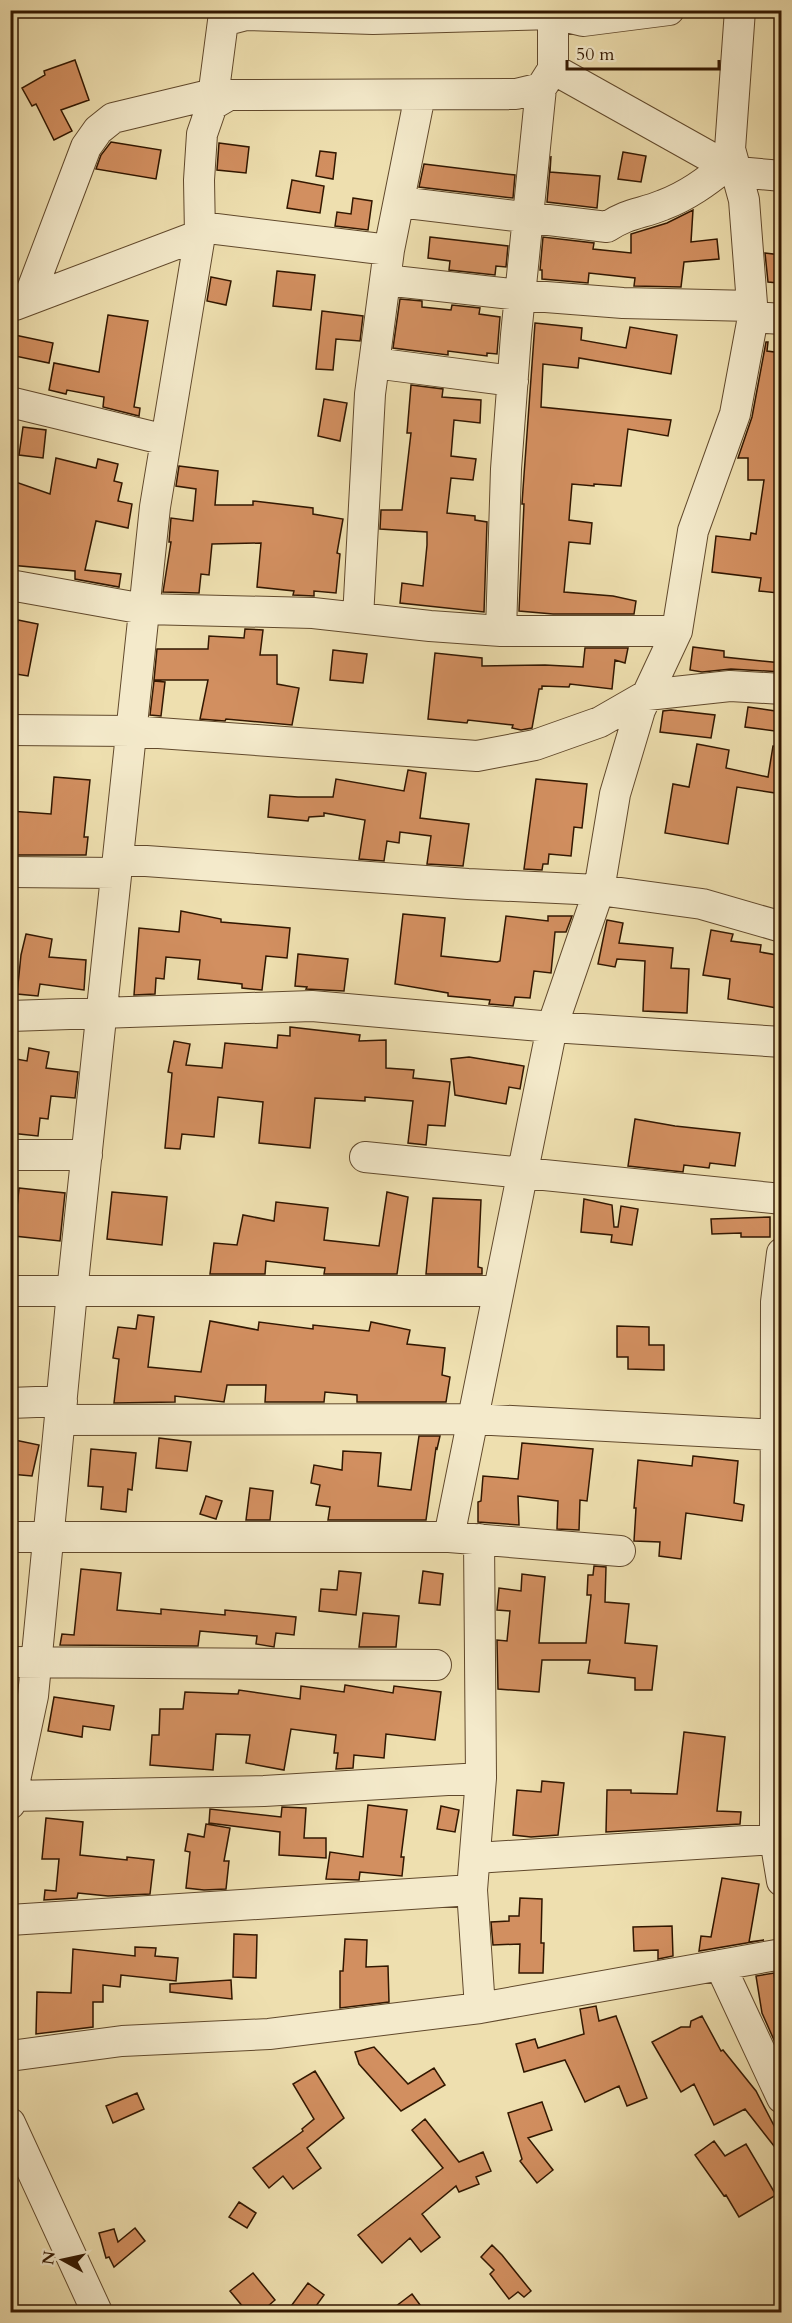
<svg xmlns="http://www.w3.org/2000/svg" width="792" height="2323" font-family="Cardo,serif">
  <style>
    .building { fill: #d28f60; stroke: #321700; stroke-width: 1.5 }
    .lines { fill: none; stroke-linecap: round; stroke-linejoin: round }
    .minor-casing { stroke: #61492c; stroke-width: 32 }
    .minor { stroke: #f4eacb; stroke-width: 30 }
  </style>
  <rect width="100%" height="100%" fill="#eedfaf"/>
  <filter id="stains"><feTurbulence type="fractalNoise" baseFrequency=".00333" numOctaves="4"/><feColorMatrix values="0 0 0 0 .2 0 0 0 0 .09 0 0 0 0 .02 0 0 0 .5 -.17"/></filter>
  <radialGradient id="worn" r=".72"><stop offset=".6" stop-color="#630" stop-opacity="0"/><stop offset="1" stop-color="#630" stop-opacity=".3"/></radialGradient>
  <!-- building -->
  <path class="building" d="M75,60l14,40 -28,10 11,21 -18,9 -18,-36 -4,2 -10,-18 23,-13 -1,-4z
    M111,142l50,8 -5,29 -60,-10 5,-14z
    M219,143l30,4 -3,26 -29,-3z
    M320,151l16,2 -3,26 -17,-3z
    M623,152l23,4 -5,26 -23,-3z
    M551,156l-1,16 50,4 -3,32 -50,-6z
    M424,164l91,11 -2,23 -94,-11z
    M292,180l32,6 -4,27 -33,-5z
    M353,198l19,3 -4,29 -33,-4 2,-14 14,2z
    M693,210l-2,32 26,-3 2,20 -35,3 -3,25 -47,-1 1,-8 -46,-5 -1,10 -46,-4v-9h-2l3,-33 51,6 -1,6 38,4v-19l36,-11z
    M430,237l78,9 -2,21 -10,-1 -1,9 -46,-5 1,-9 -22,-3z
    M765,253l16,2 -3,28 -10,-1z
    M277,271l38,4 -4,35 -38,-4z
    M211,277l20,4 -5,24 -19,-4z
    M400,299l22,2v6l29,3 1,-5 28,3 -1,6 21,3 -3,37 -10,-1v3l-39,-5v4l-55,-7z
    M322,311l41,5 -3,25 -24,-2 -3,31 -17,-1z
    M108,315l40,6 -14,86 6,1 -1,8 -36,-9 1,-10 -37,-7 -1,4 -17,-4 5,-27 45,9z
    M535,323l47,5 -1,12 45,8 4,-21 47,8 -6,39 -92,-16 -1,10 -35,-4 -2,43 130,13 -3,16 -40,-7 -7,57 -27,-2v2l-22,-2 -3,36 23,3 -2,21 -21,-2 -5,50 49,4 23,5 -2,13h-81l-34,-3 5,-107h-2l1,-15z
    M10,334l43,9 -4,20 -39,-8z
    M766,342h2l-1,9 15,2v213l-4,27 -19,-2 2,-13 -49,-6 4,-36 34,4 1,-7 5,1 8,-54h-16v-22h-10l14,-41z
    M411,385l32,4 -1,8 39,3 -1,23 -26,-3 -3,36 25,3 -3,21 -22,-2 -4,35 28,3v4l12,2 -3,90 -84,-9 2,-20 21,3 4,-41v-13l-47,-3 1,-19h21l9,-77h-4z
    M324,399l23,4 -7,38 -22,-5z
    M23,427l23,3 -3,28 -24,-3z
    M56,458l40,10 2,-9 20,5 -4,17 8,2 -4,18 14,3 -4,24 -32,-7 -11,49 36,4 -2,13 -44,-8v-8l-65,-6v-85l40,14z
    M179,466l39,5 -3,34h38v-4l60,7v6l30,5 -6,34 3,1 -4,39 -22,-2v5l-21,-1 1,-4 -37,-4 4,-44 -49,1 -3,31 -8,-1 -2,19 -36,-1 8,-50h-2l2,-24 22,3 3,-32 -20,-3z
    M18,620l20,4 -10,52 -18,-3v-32l4,1z
    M245,629l18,1 -3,25h17v29l22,4 -7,37 -66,-6 -1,2 -25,-2 8,-39h-54l3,-31h51l1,-13 35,2z
    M693,647l31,4v6l58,6v9l-51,-3 -29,3 -12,-2z
    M585,648h43l-3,15 -10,-3 -3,29 -42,-5 -1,3 -27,-1v3h-3l-7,39 -11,2 -9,-2 1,-3 -45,-5 -1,3 -39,-4 7,-66 47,5v8l63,-1 38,2z
    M333,650l34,4 -4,29 -33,-3z
    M154,681l11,1 -4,34 -11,-1z
    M748,707l34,5v20l-37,-5z
    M671,710l44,5 -4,23 -51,-6 3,-21z
    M697,744l32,6 -3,18 42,9 5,-31 9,1v47l-45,-7 -9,57 -63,-11 8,-49 16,3z
    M408,770l18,3 -6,45 49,6 -6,42 -36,-2 4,-28 -31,-4 -1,11 -12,-2 -3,20 -25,-2 6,-39 -41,-7v3l-15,1 -1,4 -40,-4 2,-22 28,2h35l3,-18 68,12z
    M54,777l36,3 -6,57h4l-2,18h-76v-44l41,3z
    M536,779l51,5 -5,44 -8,-1 -3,29 -22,-2 -1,10h-5l-1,6 -18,-1z
    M181,911l40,8v3l69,6 -3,30 -21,-2 -4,34 -20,-2v-4l-44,-5 2,-19 -34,-3 -2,22 -8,-1 -1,16 -21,1 5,-67 40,4z
    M403,914l42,4 -4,38 56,6 3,-1 6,-45 42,5v-5h24l-6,16h-11l-4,41 -17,-2 -4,27 -15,-1 -2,9 -24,-2 1,-4 -42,-4v-3l-53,-9z
    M607,920l16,3 -4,20 54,5 -2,20 18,1 -2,44 -44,-2 2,-50 -28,-2 -2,8 -17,-3z
    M711,930l22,4 -2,7 30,4 -1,7 22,4v53l-54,-10 2,-20 -27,-4z
    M26,934l26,5 -3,18 37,3 -2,30 -44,-6 -2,12 -21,-2 4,-39z
    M298,954l50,5 -4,32 -38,-2 1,-2 -12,-1z
    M290,1027l70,8 -1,6 27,-1v28l28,2 -1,8 37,4 -5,44 -17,-1 -2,20 -18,-2 5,-42 -48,-4v4l-50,-3 -5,50 -51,-5 4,-41 -45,-5 -4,40 -32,-3 -2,15 -15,-1 7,-75 -4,-1 6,-31 16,3 -4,21 36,3 3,-25 52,5 1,-13 12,1z
    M29,1048l20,4 -3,16 32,4 -3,26 -24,-2 -3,23 -8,-1 -2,18 -28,-3v-75l17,3z
    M469,1057l55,9 -4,23 -11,-2 -3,17 -51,-9 -4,-36z
    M635,1119l40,7 65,7 -5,33 -25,-3 -1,5 -25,-3 -1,7 -55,-6z
    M19,1188l46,5 -5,48 -46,-5z
    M112,1192l55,5 -5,48 -55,-6z
    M387,1192l21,5 -11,77h-73l1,-6 -59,-7 -1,13h-55l4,-31 23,2 6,-30 31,6 2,-19 52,6 -4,32 55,6z
    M433,1198l48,2 -3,67 4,1v6h-56z
    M584,1199l28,6 2,22h4l3,-21 17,3 -6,36 -21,-3 1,-7 -31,-3z
    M770,1217v20h-29v-4l-29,1 -1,-15z
    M138,1315l16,2 -6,50 53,5 9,-51 48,9 1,-8 54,7v-4l56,6 2,-9 39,8 -3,14 38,4 -3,27 8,2 -4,25h-89v-7l-32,-3 -1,10h-59l1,-17h-39l-3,17 -49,-6v6l-61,1 5,-44 -6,-1 5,-31 18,2z
    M617,1326l32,1v18h15v25l-36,-1v-12h-11z
    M419,1436h21l-3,13 -1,-1 -10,72h-98l2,-13 -14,-2 4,-20 -9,-2 3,-18 28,5 1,-19 38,2 -3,33 33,4z
    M159,1438l32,4 -4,29 -31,-3z
    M10,1439l29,6 -7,31 -22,-2z
    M522,1443l71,6 -6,52 -7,-1 -1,30 -22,-1 1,-28 -40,-5 1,29 -41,-3v-20l3,-1 2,-25 35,3z
    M91,1449l45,4 -4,37 -4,-1 -2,23 -25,-3 2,-22 -15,-1z
    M693,1456l45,5 -4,42 10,2 -2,16 -56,-8 -5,46 -22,-3 1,-14 -26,-1 2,-33h-2l4,-48 54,6z
    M250,1488l23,3 -3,29h-24z
    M206,1496l16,5 -6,18 -16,-5z
    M594,1566l12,1 -1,35 24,2 -4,39 32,3 -5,44h-17v-12l-47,-5 2,-13h-48l-3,32 -41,-3 -1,-49 10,1 3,-30 -13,-1 2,-22 22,3 1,-17 23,3 -6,66h47l5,-48h-4l1,-20h5z
    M81,1569l40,4 -4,37 44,4v-5l64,6v-5l71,7 -2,18 -18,-2 -2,14 -18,-3 1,-8 -57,-5 -2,15 -138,-1 2,-11 12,1z
    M339,1571l22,2 -5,42 -37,-4 2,-22 16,1z
    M423,1571l20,3 -3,31 -21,-2z
    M363,1613l36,3 -3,31h-37z
    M345,1685l48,8 1,-7 47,6 -6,48 -49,-6 -2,24 -30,-3 -1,13 -17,1 2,-16h-4l2,-18 -45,-6 -7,41 -38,-7 4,-28 -34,-1 -3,36 -63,-5 2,-30h7l1,-26h23l2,-17 53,2 1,-4 61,9 1,-13 43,6z
    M54,1697l60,9 -4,24 -27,-4 -1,11 -34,-6z
    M684,1732l41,5 -8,74 24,1 -1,12 -134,8 1,-42h24v3l46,1z
    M542,1781l22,2 -6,52 -27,2 -18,-2 4,-45 24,2z
    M368,1805l39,5 -6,47h3l-2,19 -42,-4 -1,8 -33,-1 4,-27 33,5z
    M441,1806l18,4 -4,22 -18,-3z
    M282,1807l24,1 -2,30h22v20l-47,-3 1,-23 -71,-9 1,-14 71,8z
    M46,1818l37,4 -3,33 47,5v-3l27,3 -4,34 -42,2 -30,-3 -1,5 -33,2 1,-10 11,1 3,-32h-17z
    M206,1824l24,4 -6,33h5l-3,28 -22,1 -18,-2 4,-36 -5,-1 3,-17 16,3z
    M722,1878l37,6 -10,58 15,-2 -65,11 2,-15 10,1z
    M520,1898l22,1 -1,44h3l-1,30h-24l1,-29 -27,1 -2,-23 18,-1v-5h10z
    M672,1926l1,30 -15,3v-9l-24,1 -1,-24z
    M234,1934l23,1 -1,43 -23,-1z
    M345,1939l22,1 -1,27 22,-1 1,36 -49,6v-37h3z
    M135,1947l21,1 -1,8 23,2 -2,23 -55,-6 -1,12 -17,-2v17h-10v25l-57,7 1,-42 34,1 2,-44 62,7z
    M774,1973l1,7 3,-1 4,24v36l-8,1 -12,-27 -6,-37z
    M231,1980l1,19 -62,-7v-8z
    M596,2006l3,15 17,-5 31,82 -20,8 -8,-20 -34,16 -20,-42 -41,12 -8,-28 19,-5 3,9 46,-14 -4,-25z
    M702,2016l19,35 2,-1 33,41 26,50 -8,5 -29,-37 -31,16 -20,-41 -13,8 -29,-50 29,-15h9l1,-6z
    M374,2047l34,37 26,-16 11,17 -44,26 -42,-47 -4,-12z
    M315,2071l29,47 -37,30 14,20 -28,21 -10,-13 -14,12 -16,-20 50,-37 -1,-2 12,-10 -21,-35z
    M137,2093l7,16 -31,14 -7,-17z
    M542,2102l10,28 -24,8 25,32 -16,13 -17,-22 2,-2 -14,-46z
    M425,2119l34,43 24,-10 8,19 -15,6 3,7 -20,8 -3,-6 -34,28 18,23 -19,15 -11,-14 -28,25 -24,-28 85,-67 -31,-38z
    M714,2141l11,15 21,-12 30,51 -37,22 -13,-22 -2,1 -29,-41z
    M239,2202l17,11 -9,15 -18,-11z
    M135,2228l10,13 -31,26 -5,-10 -3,1 -7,-25 15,-4 4,13z
    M492,2245l10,10 29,36 -7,6 -6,-5 -9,7 -19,-25 4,-4 -13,-13z
    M253,2273l22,27 -15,13h-12l-18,-22z
    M308,2283l16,12 -13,18h-25z
    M412,2294l14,19h-39z"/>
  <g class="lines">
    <!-- minor casing -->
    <g class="minor-casing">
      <path id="minor" d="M553,69l184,103 45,4
        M212,105l11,-84 23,-6 127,4 181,-5 29,7 86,-11
        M399,202l208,25c21,-14 34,-13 56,-22 24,-9 43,-23 63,-39
        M200,227l189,23
        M385,280l135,15 103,8 129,3
        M28,300l58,-153 12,-17 15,-12 100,-24
        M15,305l185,-70
        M753,317l29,2
        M374,363l139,18
        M10,402l156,38
        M10,585l134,24 169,4 117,13 71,5h176
        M358,618l12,-224 19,-144 31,-155
        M501,631l5,-162 10,-134 25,-247
        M10,730l121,1 346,25 58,-11 65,-23 47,-27 83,-9 52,3
        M118,859l350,25 131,6 103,14 80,23
        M10,872l106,1
        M10,1016l302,-10 240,21 230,15
        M10,1155h77
        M365,1157l417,42
        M782,1253l-6,49 -1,537 7,42
        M10,1291h488
        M10,1403l52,-2
        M60,1420l413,-1 303,16
        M10,1537h439l171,14
        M449,1537l103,-510 47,-137 16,-96 25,-84 37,-79 16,-100 42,-117 18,-97 -9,-117 -14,-51 10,-139
        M479,1539l2,239 -9,112 8,118
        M10,1662l426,3
        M10,1796l254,-5 217,-13
        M10,1804l23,-108 39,-404 83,-785 45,-272 -1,-55 3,-46 10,-29 17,-10 287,-1 25,-6 12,-19v-59
        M476,1858l299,-19
        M10,1920l462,-30
        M720,1965l62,133
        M10,2056l112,-15 147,-7 211,-26 302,-54
        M10,2123l87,189"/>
    </g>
    <!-- minor -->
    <use href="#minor" class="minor"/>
  </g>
  <!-- margin -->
  <rect width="792" height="2323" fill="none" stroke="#eedfaf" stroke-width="36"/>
  <rect x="12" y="12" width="768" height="2299" fill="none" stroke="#321700" stroke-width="3"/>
  <rect x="18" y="18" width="756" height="2287" fill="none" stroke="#321700" stroke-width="1.5"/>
  <!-- north arrow -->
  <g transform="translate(63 2260) rotate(278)" stroke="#f4eacb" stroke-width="4.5" paint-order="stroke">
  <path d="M0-4.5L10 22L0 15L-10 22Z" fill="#321700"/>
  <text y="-9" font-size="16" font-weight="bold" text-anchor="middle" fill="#321700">N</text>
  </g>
  <!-- scale -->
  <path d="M567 60v9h152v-9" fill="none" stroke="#321700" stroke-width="3"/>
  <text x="576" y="60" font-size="18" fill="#321700" stroke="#f4eacb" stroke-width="4.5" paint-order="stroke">50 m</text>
  <rect width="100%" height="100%" filter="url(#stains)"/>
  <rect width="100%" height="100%" fill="url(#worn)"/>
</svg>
